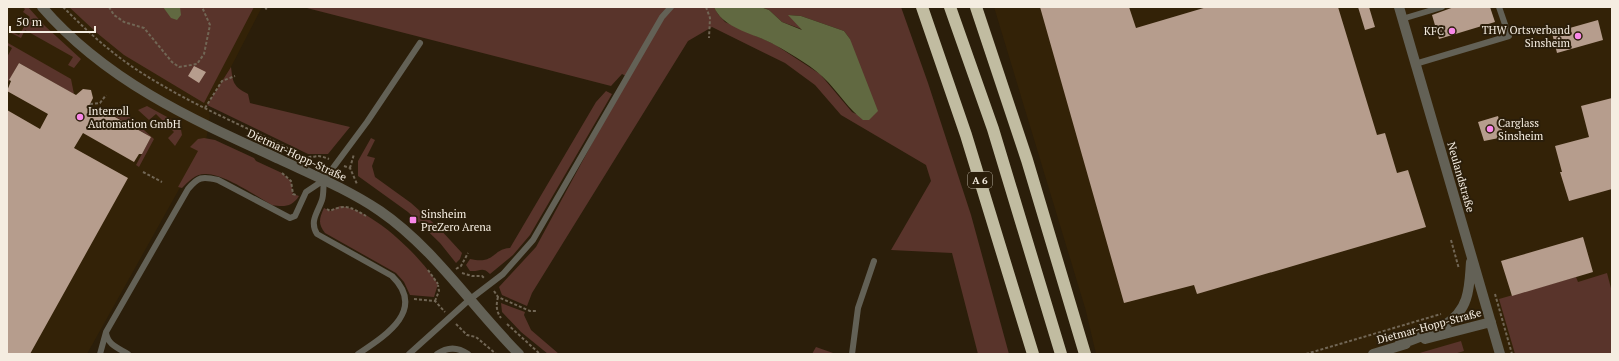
<svg xmlns="http://www.w3.org/2000/svg" width="1619" height="361" font-family="'PT Serif',serif">
  <style>
    .built { fill: #332207 }
    .green { fill: #59342b }
    .water { fill: #616941 }
    .building { fill: #b69d8d }
    .lines { fill: none; stroke-linecap: round; stroke-linejoin: round }
    .path { stroke: #716655; stroke-width: 2; stroke-dasharray: 3 2; stroke-linecap: butt }
    .service { stroke: #636156; stroke-width: 6 }
    .tertiary { stroke: #636156; stroke-width: 10 }
    .motorway { stroke: #c1bca1; stroke-width: 12 }
    .poi-dot { fill: #f988e9; stroke: #2b1e0a; stroke-width: 1.5 }
    .labels { text-anchor: middle; stroke-width: 4; stroke-linejoin: round; paint-order: stroke }
    .shield { fill: #2b1e0a; stroke: #b8afa0; stroke-width: 1 }
    .shield-label { font-size: 10px; font-weight: bold; fill: #f5ede1 }
    .poi-label { font-size: 11px; fill: #f5ede1; stroke: #2b1e0a; text-anchor: start }
    .street-label { font-size: 11px; fill: #f5ede1; stroke: #2b1e0a }
  </style>
  <rect width="100%" height="100%" fill="#2b1e0a"/>
  <!-- built -->
  <path class="built" d="M7,7h255l-31,60 -24,38 3,11 -4,25 -119,213h-80z
    M994,7h618v347h-516l-10,-43z"/>
  <!-- green -->
  <path class="green" d="M22,7h6l17,19 36,33 -7,9 -6,-3 5,-8 -48,-27 -4,8 -10,-5 1,-1 7,3 11,-18 -7,-5 2,-3z
    M69,7h185l-50,96 -80,-48 -27,-22z
    M303,7h411l4,7 7,8 49,22 46,30 32,38 4,2 -6,-75 -6,-8 -43,-15 -12,-1 15,15 -22,-8 -13,-12 -8,-3h140l27,76 43,132 38,139h-31l-26,-101 -61,-3 40,-69 -5,-16 -85,-50 -26,-30 -30,-22 -73,-36 -24,14 -156,252 -5,13 -25,-11 -3,-8 37,-40 92,-170 -6,-3 -11,12z
    M8,43l63,36 3,15 -55,-31 -12,21v-27l5,-9 -5,-3z
    M231,67c2,16 2,19 17,27l2,9 100,24 -22,27h-20l-101,-49z
    M606,91l6,3 -82,141 -17,20 -23,19c-8,-8 -10,-2 -20,-3l-4,-6 4,-6c25,6 22,-10 40,-11l86,-146z
    M147,106l33,18 2,11 -7,11 -7,-8 6,-6 -18,-18 -7,6 -11,-10z
    M109,113h16l29,26 -15,28 -3,-2 15,-28z
    M204,138l11,2 39,18 2,3 26,12 9,8 2,13 6,2c-7,11 -15,11 -27,9 -16,-9 -49,-32 -67,-31 -10,0 -17,8 -23,14l-4,-1 20,-36 -8,-4 8,-8z
    M371,138l4,2 -8,16 8,2 -3,8 3,11 36,26 28,25 23,25 -2,6 -4,4 -16,-20 -32,-31 -50,-36v-15z
    M340,206c34,4 80,50 98,78l-4,13 -24,-2 -6,-13 -8,-9 -71,-40c-7,-9 -6,-14 -1,-25l6,3z
    M1607,273l5,19v62h-97l-16,-55 77,-22 2,5z
    M501,303l24,9 -1,3 7,15 28,24h-11l-27,-22 -19,-20z
    M1461,341l3,10 -10,3h-38z
    M816,347l17,6v1h-21z"/>
  <!-- water -->
  <path class="water" d="M163,7h17l1,8 -4,5 -6,-2z
    M714,7h47l8,3 13,12 20,8 -14,-15 13,1 43,15 6,8 28,72 -9,9h-6c-15,-12 -22,-24 -35,-38 -14,-15 -35,-27 -53,-37 -20,-12 -51,-15 -61,-38z"/>
  <!-- building -->
  <path class="building" d="M1040,7h89l7,21 71,-21h131l39,128 8,-2 12,40 11,-3 18,57 -229,67 -3,-9 -70,18z
    M1358,7h11l6,20 -10,3z
    M1454,7h36l5,15 -56,17 -7,-24z
    M1598,20l5,20 -46,13 -5,-20z
    M19,63l57,32 7,-6 8,1 2,8 -5,10 18,4 45,25 -9,17h-3l-5,8 -51,-29 -9,15 54,30 -98,176h-23v-244l33,19 8,-15 -41,-23 4,-10 -2,-1z
    M194,66l12,6 -7,11 -11,-7z
    M1612,98v91l-43,12 -9,-29h2l-7,-26 34,-9 -8,-31z
    M1498,116l6,21 -20,4 -6,-19z
    M1583,237l10,35 -81,24 -11,-35z"/>
  <g class="lines">
    <!-- path -->
    <path class="path" d="M63,7c25,25 51,49 82,68 44,28 94,49 141,72 7,4 13,10 21,10 12,0 9,-3 22,2
      M109,7l5,8 10,7 20,6 28,34 7,5 18,-3 7,-10 6,-29 -8,-18
      M265,7l2,3
      M706,7l4,11 -1,20
      M90,104l10,-1 6,-8
      M205,108l17,-27 13,-5
      M344,166l6,2 7,16
      M350,168l4,-14
      M143,172l19,10
      M282,173l9,8 2,13 3,1
      M327,209l3,2c16,-8 22,-3 36,5
      M1451,240l8,29
      M456,269l5,-3 7,-13
      M428,270l10,14
      M462,273l10,3h10l2,2
      M494,291l4,6 32,14h6
      M1495,294l17,60
      M498,297c-2,8 -2,14 3,21
      M414,299l21,2 10,11
      M435,301l4,-10 -1,-6
      M456,324l11,11 9,2 20,17
      M507,324l33,30
      M1306,354l135,-40"/>
    <!-- service -->
    <path class="service" d="M1402,19l40,-12
      M1415,64l94,-28 -10,-29
      M324,180c-1,6 0,14 -2,20 -4,12 -13,21 -5,34l75,42c35,34 -7,60 -34,78
      M106,333c2,12 12,15 22,21
      M100,354l6,-22 82,-143c10,-12 14,-13 30,-9l72,38 5,-2 11,-24 18,-12 43,-58 53,-79
      M409,354l60,-54 34,-26 30,-34 129,-223 9,-10
      M437,354c10,-7 21,-7 31,0
      M852,354l6,-46 16,-47"/>
    <!-- tertiary -->
    <path class="tertiary" d="M42,7c64,74 149,112 237,152 34,16 70,31 101,52 54,37 93,97 139,143
      M1399,7l101,347
      M1425,339l66,-17
      M1399,345c25,-10 58,-18 67,-46 4,-12 4,-25 5,-37
      M1373,354l33,-10"/>
    <!-- motorway -->
    <path class="motorway" d="M922,7l44,128 67,219
      M950,7l43,122 68,225
      M976,7l51,153 58,194"/>
  </g>
  <!-- markers -->
  <g class="poi-dot">
    <circle cx="1452" cy="31" r="4"/>
    <circle cx="1578" cy="36" r="4"/>
    <circle cx="80" cy="117" r="4"/>
    <circle cx="1490" cy="129" r="4"/>
    <rect x="409" y="216" width="8" height="8" rx="2"/>
  </g>
  <g class="labels">
    <!-- shield labels -->
    <rect class="shield" x="968" y="172" width="24" height="16" rx="3"/>
    <g class="shield-label">
      <text x="980" y="184">A 6</text>
    </g>
    <!-- poi labels -->
    <g class="poi-label">
      <text x="1570" y="34" text-anchor="end">THW Ortsverband<tspan x="1570" dy="13">Sinsheim</tspan></text>
      <text x="1444" y="35" text-anchor="end">KFC</text>
      <text x="88" y="115">Interroll<tspan x="88" dy="13">Automation GmbH</tspan></text>
      <text x="1498" y="127">Carglass<tspan x="1498" dy="13">Sinsheim</tspan></text>
      <text x="421" y="218">Sinsheim<tspan x="421" dy="13">PreZero Arena</tspan></text>
    </g>
    <!-- street labels -->
    <g class="street-label">
      <text transform="translate(297 155) rotate(25)" y="4">Dietmar-Hopp-Straße</text>
      <text transform="translate(1461 177) rotate(74)" y="4">Neulandstraße</text>
      <text transform="translate(1429 326) rotate(-15)" y="4">Dietmar-Hopp-Straße</text>
    </g>
  </g>
  <!-- border -->
  <rect width="1619" height="361" fill="none" stroke="#f5ede1" stroke-width="16"/>
  <!-- scale -->
  <path d="M10 26v6h85v-6" fill="none" stroke="#f5ede1" stroke-width="2"/>
  <text x="16" y="26" font-size="12" fill="#f5ede1" stroke="#2b1e0a" stroke-width="3" paint-order="stroke">50 m</text>
</svg>
